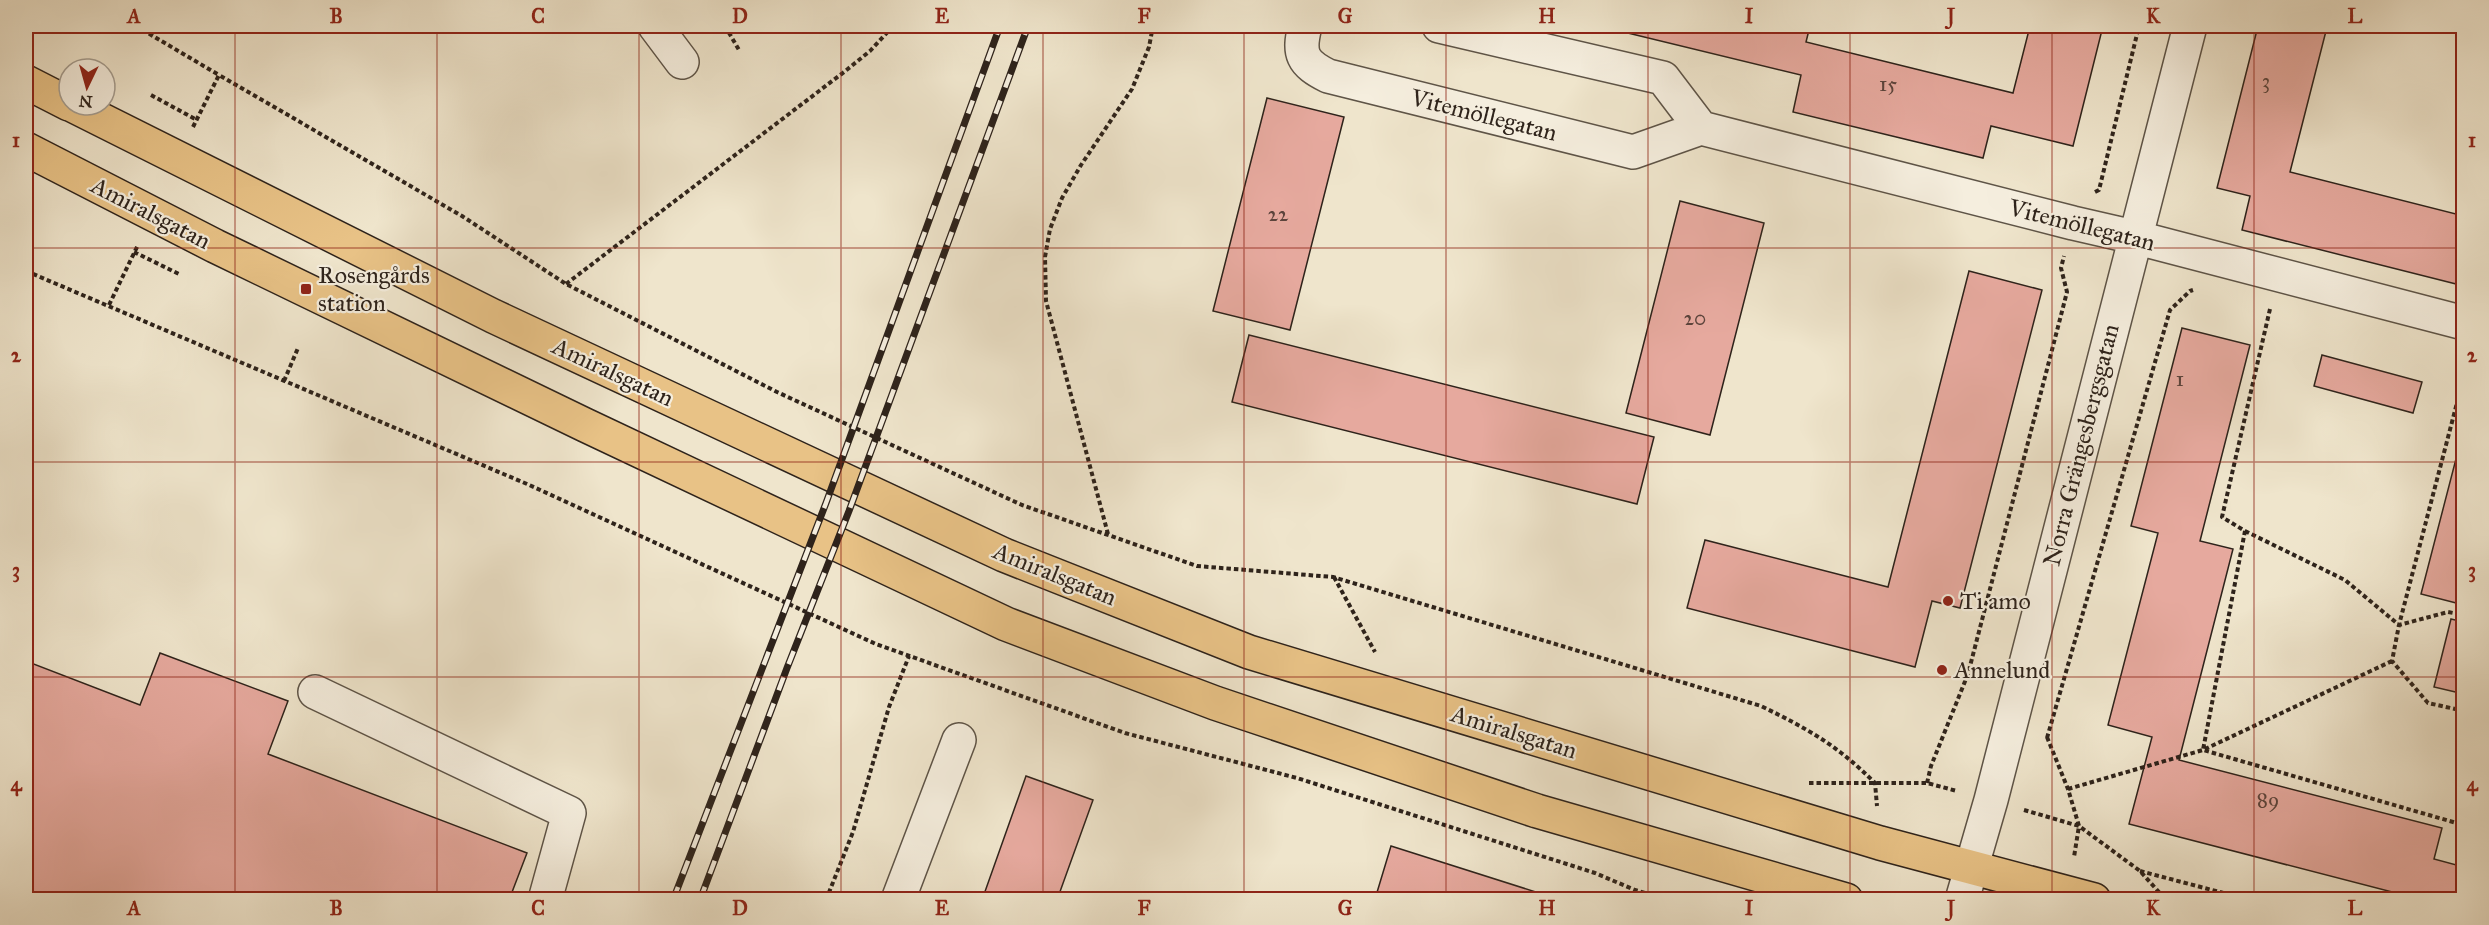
<svg xmlns="http://www.w3.org/2000/svg" width="2489" height="925" font-family="'IM FELL Great Primer',serif">
  <style>
    .building { fill: #e6a99e; stroke: #2e231b; stroke-width: 1.5 }
    .lines { fill: none; stroke-linecap: round; stroke-linejoin: round }
    .minor-casing { stroke: #5e5447; stroke-width: 36 }
    .major-casing { stroke: #2e231b; stroke-width: 36 }
    .path { stroke: #2e231b; stroke-width: 4; stroke-dasharray: 4.5 3; stroke-linecap: butt }
    .minor { stroke: #f5eede; stroke-width: 33 }
    .major { stroke: #e8c286; stroke-width: 33 }
    .rail-casing { stroke: #2e231b; stroke-width: 7 }
    .rail { stroke: #f5eede; stroke-width: 4.5; stroke-dasharray: 14; stroke-linecap: butt }
    .grid { fill: none; stroke: #8f2418; stroke-width: 1.5; stroke-opacity: 0.55 }
    .poi-dot { fill: #8f2418; stroke: #f5eede; stroke-width: 2 }
    .labels { text-anchor: middle; stroke-width: 4.5; stroke-linejoin: round; paint-order: stroke }
    .number-label { font-size: 21px; fill: #5c443c }
    .street-label { font-size: 24px; fill: #2e231b; stroke: #f5eede }
    .poi-label { font-size: 24px; fill: #2e231b; stroke: #f5eede; text-anchor: start }
    .neatline { fill: none; stroke: #8f2418; stroke-width: 2 }
    .grid-label { font-size: 20px; text-anchor: middle; font-weight: bold; fill: #8f2418 }
  </style>
  <rect width="100%" height="100%" fill="#efe5cc"/>
  <filter id="stains"><feTurbulence type="fractalNoise" baseFrequency=".00333" numOctaves="4"/><feColorMatrix values="0 0 0 0 .2 0 0 0 0 .09 0 0 0 0 .02 0 0 0 .5 -.17"/></filter>
  <radialGradient id="worn" r=".72"><stop offset=".6" stop-color="#630" stop-opacity="0"/><stop offset="1" stop-color="#630" stop-opacity=".3"/></radialGradient>
  <!-- building -->
  <path class="building" d="M1599,26h211l-4,16 207,51 17,-67h73l-30,120 -82,-20 -8,32 -190,-46 8,-37z
    M2258,26h46l22,5 -36,141 174,44v70l-222,-56 8,-34 -33,-8z
    M1267,98l77,19 -54,213 -77,-19z
    M1680,201l84,22 -54,212 -84,-22z
    M1969,271l73,19 -82,318 -28,-7 -17,66 -228,-59 18,-68 183,47z
    M2182,328l68,17 -50,196 33,8 -54,211 263,68 -8,31 30,8v33h-41l-294,-76 23,-87 -44,-12 50,-192 -27,-7z
    M1249,335l405,102 -17,67 -405,-102z
    M2322,355l100,27 -9,31 -99,-27z
    M2464,428v177l-43,-11z
    M2451,619l13,3v72l-30,-7z
    M160,653l128,48 -20,53 259,99 -18,47h-483v-239l114,44z
    M1026,776l67,24 -36,100h-75z
    M1391,846l170,54h-183l-3,-1z"/>
  <g class="lines">
    <!-- minor casing -->
    <g class="minor-casing">
      <path id="minor" d="M655,26l27,36
        M1305,26c-7,28 -3,37 23,50l305,76 68,-24 372,95 61,14 330,86
        M1439,26l224,52 38,50
        M315,692l254,121 -24,87
        M898,900l61,-160
        M1962,900l29,-100 199,-774"/>
    </g>
    <!-- major casing -->
    <g class="major-casing">
      <path id="major" d="M26,82l43,22
        M72,105l421,211 511,239 245,97 631,191 214,57
        M26,149l189,97 370,179 421,199 209,79 322,108 309,89"/>
    </g>
    <!-- path -->
    <path class="path" d="M136,26l83,49
      M725,26l14,24
      M151,95l46,25
      M193,127l26,-52 243,141 104,68 211,108 245,113 175,61 136,11 428,129c47,23 76,39 114,77l2,23
      M2095,192l4,-2 40,-164
      M134,252l47,23
      M26,271l501,213 349,160 249,89 172,45 298,95 40,17 34,10
      M566,284l278,-212 26,-21 23,-25
      M109,305l29,-60
      M2270,309l-48,208 23,14 -42,219 257,74 -2,30 6,2
      M2464,376l-65,249 -7,36 36,42 36,8
      M284,381l14,-33
      M2245,531l100,49 54,45 49,-13 16,3
      M1108,534l-62,-233 -1,-44 5,-28 12,-31 19,-33 51,-76 17,-42 4,-21
      M1334,577l41,75
      M2047,737l21,52 11,37 61,45 26,29
      M2047,738l123,-428 20,-19 3,-1
      M1809,783h118l30,8
      M1927,783l4,-17 37,-92 99,-382 -6,-24 3,-12
      M2068,789l135,-39 189,-89
      M2024,810l55,16 -5,31
      M2140,871l110,29
      M826,900l27,-68 36,-125 20,-51"/>
    <!-- minor -->
    <use href="#minor" class="minor"/>
    <!-- major -->
    <use href="#major" class="major"/>
    <!-- rail casing -->
    <g class="rail-casing">
      <path id="rail" d="M673,900l153,-397 174,-477
        M700,900l87,-232 62,-157 179,-485"/>
    </g>
    <!-- rail -->
    <use href="#rail" class="rail"/>
  </g>
  <!-- grid -->
  <path class="grid" d="M235,26v874M437,26v874M639,26v874M841,26v874M1043,26v874M1244,26v874M1446,26v874M1648,26v874M1850,26v874M2052,26v874M2254,26v874M26,248h2438M26,462h2438M26,677h2438"/>
  <!-- markers -->
  <g class="poi-dot">
    <rect x="300" y="283" width="12" height="12" rx="3"/>
    <circle cx="1948" cy="601" r="6"/>
    <circle cx="1942" cy="670" r="6"/>
  </g>
  <g class="labels">
    <!-- number labels -->
    <g class="number-label">
      <text x="2266" y="88">3</text>
      <text x="1888" y="91">15</text>
      <text x="1278" y="221">22</text>
      <text x="1695" y="325">20</text>
      <text x="2180" y="386">1</text>
      <text x="2268" y="807">89</text>
    </g>
    <!-- street labels -->
    <g class="street-label">
      <text transform="translate(1484 115) rotate(14)" y="8">Vitemöllegatan</text>
      <text transform="translate(151 213) rotate(27)" y="8">Amiralsgatan</text>
      <text transform="translate(2082 225) rotate(14)" y="8">Vitemöllegatan</text>
      <text transform="translate(613 372) rotate(25)" y="8">Amiralsgatan</text>
      <text transform="translate(2081 445) rotate(-76)" y="8">Norra Grängesbergsgatan</text>
      <text transform="translate(1055 574) rotate(22)" y="8">Amiralsgatan</text>
      <text transform="translate(1514 732) rotate(17)" y="8">Amiralsgatan</text>
    </g>
    <!-- poi labels -->
    <g class="poi-label">
      <text x="318" y="283">Rosengårds<tspan x="318" dy="28">station</tspan></text>
      <text x="1960" y="609">Ti amo</text>
      <text x="1954" y="678">Annelund</text>
    </g>
  </g>
  <!-- margin -->
  <rect width="2489" height="925" fill="none" stroke="#efe5cc" stroke-width="66"/>
  <!-- north arrow -->
  <g transform="translate(87 87) rotate(185)"><circle r="28" fill="#f5eede" stroke="#a59d90" stroke-width="1.5"/>
  <path d="M0-4.5L10 22L0 15L-10 22Z" fill="#8f2418"/>
  <text y="-9" font-size="16" font-weight="bold" text-anchor="middle" fill="#2e231b">N</text>
  </g>
  <rect x="33" y="33" width="2423" height="859" class="neatline"/>
  <g class="grid-label">
    <text x="134" y="23">A</text>
    <text x="336" y="23">B</text>
    <text x="538" y="23">C</text>
    <text x="740" y="23">D</text>
    <text x="942" y="23">E</text>
    <text x="1144" y="23">F</text>
    <text x="1345" y="23">G</text>
    <text x="1547" y="23">H</text>
    <text x="1749" y="23">I</text>
    <text x="1951" y="23">J</text>
    <text x="2153" y="23">K</text>
    <text x="2355" y="23">L</text>
    <text x="16" y="147">1</text>
    <text x="2472" y="147">1</text>
    <text x="16" y="362">2</text>
    <text x="2472" y="362">2</text>
    <text x="16" y="577">3</text>
    <text x="2472" y="577">3</text>
    <text x="16" y="791">4</text>
    <text x="2472" y="791">4</text>
    <text x="134" y="915">A</text>
    <text x="336" y="915">B</text>
    <text x="538" y="915">C</text>
    <text x="740" y="915">D</text>
    <text x="942" y="915">E</text>
    <text x="1144" y="915">F</text>
    <text x="1345" y="915">G</text>
    <text x="1547" y="915">H</text>
    <text x="1749" y="915">I</text>
    <text x="1951" y="915">J</text>
    <text x="2153" y="915">K</text>
    <text x="2355" y="915">L</text>
  </g>
  <rect width="100%" height="100%" filter="url(#stains)"/>
  <rect width="100%" height="100%" fill="url(#worn)"/>
</svg>
